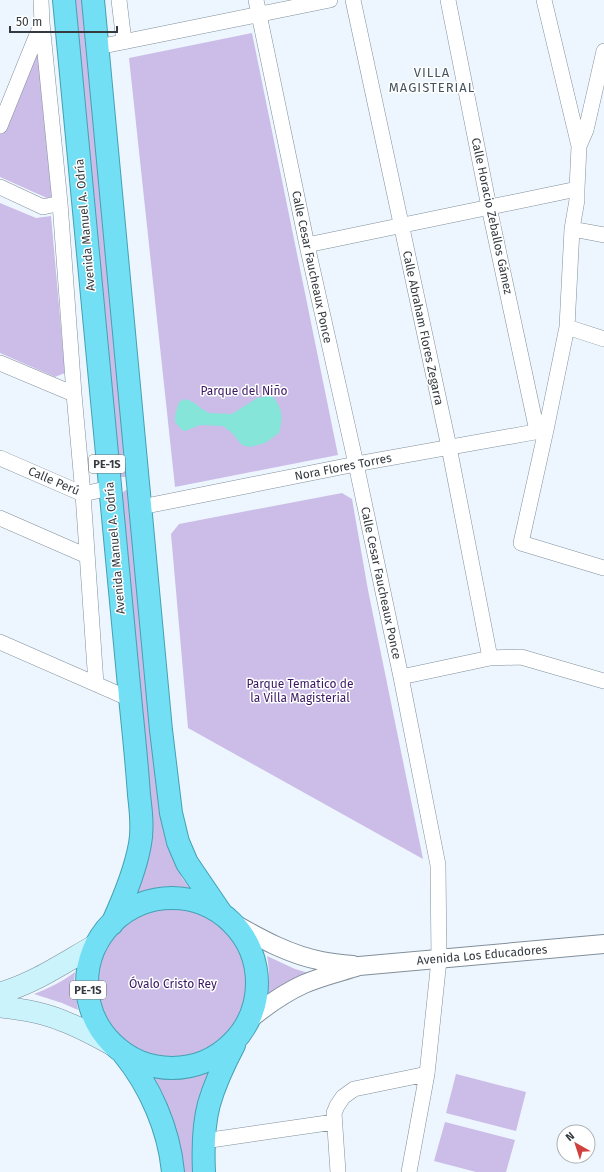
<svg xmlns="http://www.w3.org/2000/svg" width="604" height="1172" font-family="'Fira Sans',sans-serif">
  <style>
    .green { fill: #cbbde8 }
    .water { fill: #84e5d8 }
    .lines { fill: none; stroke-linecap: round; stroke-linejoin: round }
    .minor-casing { stroke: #818f9b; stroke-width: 16 }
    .tertiary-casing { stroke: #818f9b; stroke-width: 20 }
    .secondary-casing { stroke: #818f9b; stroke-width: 22 }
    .trunk-casing { stroke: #45a0b3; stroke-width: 24 }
    .minor { stroke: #fff; stroke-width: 15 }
    .tertiary { stroke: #fff; stroke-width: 18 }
    .secondary { stroke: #caf3fb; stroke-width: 21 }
    .trunk { stroke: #72dff4; stroke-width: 22 }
    .labels { text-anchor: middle; stroke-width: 3; stroke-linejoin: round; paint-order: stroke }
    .shield { fill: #fff; stroke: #717579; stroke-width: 1 }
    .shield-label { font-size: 11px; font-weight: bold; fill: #343a3f }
    .street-label { font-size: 12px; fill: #343a3f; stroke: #fff }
    .park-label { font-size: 12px; fill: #3b1964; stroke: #fff }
    .neighbourhood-label { font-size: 13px; letter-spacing: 1px; fill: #46545e; stroke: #fff }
  </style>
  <rect width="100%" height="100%" fill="#edf6fe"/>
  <!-- green -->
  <path class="green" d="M71,0h14l42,477h-8z
    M252,33l86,422 -163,32 -46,-429z
    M37,40l18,154 -3,3 -5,1 -47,-21v-44z
    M0,203l36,15 15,-2 14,157 -10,4 -55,-24z
    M126,490h3l46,371 7,17 9,12c-20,-7 -39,1 -58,8l6,-13 -20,-390z
    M342,493l10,6 16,91 55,269 -235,-131 -17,-194 8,-10z
    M94 984a79 79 0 1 1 158 0a79 79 0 1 1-158 0Z
    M267,956l28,13 14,4 -43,24c3,-15 4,-26 1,-41z
    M75,972l-1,10 4,28 -16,-7 -28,-9c15,-6 28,-12 41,-22z
    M215,1064l-16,108h-15l-4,-19 -36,-79c27,4 46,1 71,-10z
    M456,1074l70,18 -10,39 -70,-18z
    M445,1122l70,18 -9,32h-30l-42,-11z"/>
  <!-- water -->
  <path class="water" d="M269,395l3,1c11,12 11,22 7,37l-14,10 -15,4 -8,-2 -11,-13 -8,-6 -23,-1 -15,6 -3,-1 -7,-8v-6l4,-14 6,-3 8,3 9,7 7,4 23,1 25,-16 7,-1z"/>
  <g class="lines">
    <!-- minor casing -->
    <g class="minor-casing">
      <path id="minor" d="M41,0l1,23 18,180 14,191 9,100 13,190
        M119,0l5,42
        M256,0l51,245 49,219 45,213 37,188 1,95 -12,114 -18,98
        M353,0l96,447 41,211
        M448,0l41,207 48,224
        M544,0l35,146 -2,43v11l-5,29 -5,98
        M98,47l232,-47
        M0,126l36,-89 6,-13
        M579,146l7,-16 18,-79
        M0,187l43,20 17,-4
        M572,229l32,6
        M307,245l270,-56
        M604,339l-37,-12 -21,103 -25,113 83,25
        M0,363l74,31
        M0,458l83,36 27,-6
        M141,507l215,-43 190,-34
        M0,518l87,38
        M0,642l130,57
        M401,677l89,-19 31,-1 83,24
        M204,1141l130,-19
        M338,1172l-4,-59 3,-7 6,-9 11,-8 73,-15"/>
    </g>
    <!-- tertiary casing -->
    <g class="tertiary-casing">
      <path id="tertiary" d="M233,923c28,16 57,32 89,38 10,2 20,3 31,4
        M250,1019c16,-13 34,-26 54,-35 18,-8 37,-12 55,-18l245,-22"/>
    </g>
    <!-- secondary casing -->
    <g class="secondary-casing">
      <path id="secondary" d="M0,993c35,-10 65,-31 97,-49
        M0,1007c21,2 44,6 63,14 19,7 36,17 53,26"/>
    </g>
    <!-- trunk casing -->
    <g class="trunk-casing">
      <path id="trunk" d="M64,0l67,707c3,29 6,59 8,88 2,16 4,33 1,49 -5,28 -16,54 -28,80
        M93,0l68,730 10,83 7,29 9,21 34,50
        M87 983a85 85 0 1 1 170 0a85 85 0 1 1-170 0Z
        M123,1053c27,33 46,76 50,119
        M204,1172c-1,-22 -1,-46 5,-68 6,-21 15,-40 25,-59"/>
    </g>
    <!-- minor -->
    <use href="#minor" class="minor"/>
    <!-- tertiary -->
    <use href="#tertiary" class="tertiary"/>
    <!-- secondary -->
    <use href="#secondary" class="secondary"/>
    <!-- trunk -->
    <use href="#trunk" class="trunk"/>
  </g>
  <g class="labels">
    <!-- shield labels -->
    <g class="shield">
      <rect x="89" y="455" width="36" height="18" rx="3"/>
      <rect x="70" y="981" width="36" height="18" rx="3"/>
    </g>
    <g class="shield-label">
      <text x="107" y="468">PE-1S</text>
      <text x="88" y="994">PE-1S</text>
    </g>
    <!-- street labels -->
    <g class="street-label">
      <text transform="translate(492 216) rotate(78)" y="4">Calle Horacio Zeballos Gámez</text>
      <text transform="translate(85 225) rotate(-95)" y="4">Avenida Manuel A. Odría</text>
      <text transform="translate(312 267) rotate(78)" y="4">Calle Cesar Faucheaux Ponce</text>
      <text transform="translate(423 328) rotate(78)" y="4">Calle Abraham Flores Zegarra</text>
      <text transform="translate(343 467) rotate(-11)" y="4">Nora Flores Torres</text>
      <text transform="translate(54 481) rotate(23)" y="4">Calle Perú</text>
      <text transform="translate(115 548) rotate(-95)" y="4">Avenida Manuel A. Odría</text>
      <text transform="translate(381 583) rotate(78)" y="4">Calle Cesar Faucheaux Ponce</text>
      <text transform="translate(482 955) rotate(-5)" y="4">Avenida Los Educadores</text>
    </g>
    <!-- park labels -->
    <g class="park-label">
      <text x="244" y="395">Parque del Niño</text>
      <text x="300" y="688">Parque Tematico de<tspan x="300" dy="14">la Villa Magisterial</tspan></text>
      <text x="173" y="988">Óvalo Cristo Rey</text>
    </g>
    <!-- neighbourhood labels -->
    <g class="neighbourhood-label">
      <text x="432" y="77">VILLA<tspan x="432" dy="15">MAGISTERIAL</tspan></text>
    </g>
  </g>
  <!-- north arrow -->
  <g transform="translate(576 1144) rotate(321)"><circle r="19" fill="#ffffff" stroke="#aeb0b2"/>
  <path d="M0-3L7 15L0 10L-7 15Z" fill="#d0413e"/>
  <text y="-6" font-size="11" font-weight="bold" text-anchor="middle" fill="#343a3f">N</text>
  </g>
  <!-- scale -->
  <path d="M10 26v6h107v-6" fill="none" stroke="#343a3f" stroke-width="2"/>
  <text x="16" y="26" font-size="12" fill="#343a3f" stroke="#ffffff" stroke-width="3" paint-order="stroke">50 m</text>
</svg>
